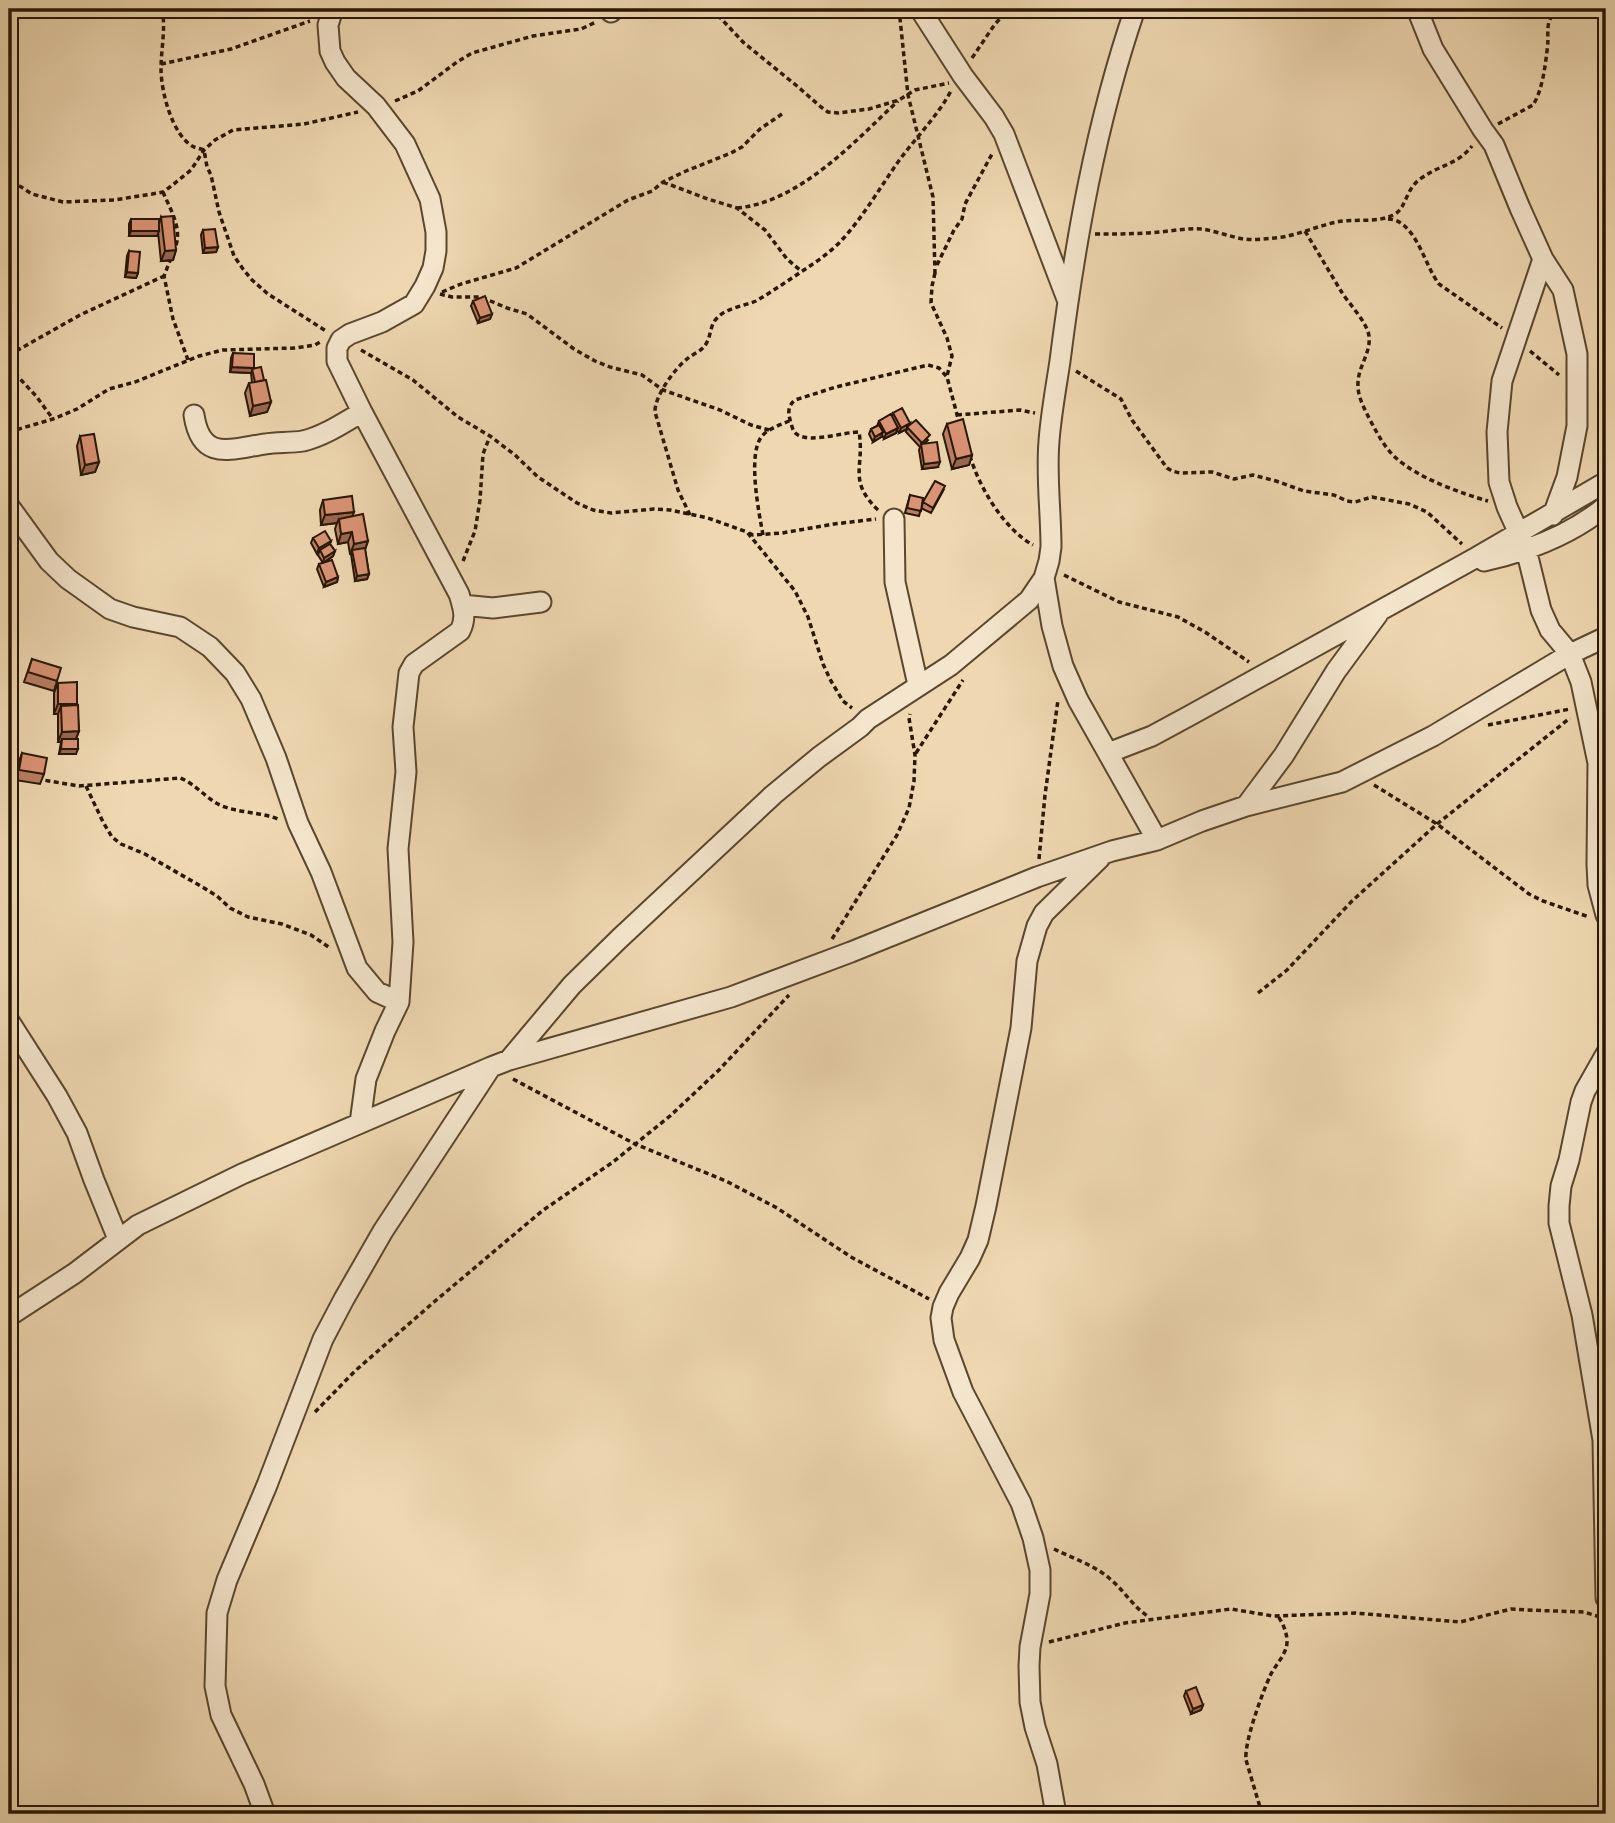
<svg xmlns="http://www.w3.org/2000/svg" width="1615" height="1823" font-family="'Sorts Mill Goudy',serif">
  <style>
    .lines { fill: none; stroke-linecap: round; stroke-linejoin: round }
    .minor-casing { stroke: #5a472d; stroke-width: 23 }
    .path { stroke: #281701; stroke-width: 3.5; stroke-dasharray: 5 3.5; stroke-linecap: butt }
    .minor { stroke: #f4e5cc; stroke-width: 19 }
    .wall { fill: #bb7e65; stroke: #281701; stroke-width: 2 }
    .shaded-wall { fill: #996752; stroke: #281701; stroke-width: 2 }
    .building { fill: #da9375; stroke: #281701; stroke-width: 2 }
  </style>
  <rect width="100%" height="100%" fill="#eed7b1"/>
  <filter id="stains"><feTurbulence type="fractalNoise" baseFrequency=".00286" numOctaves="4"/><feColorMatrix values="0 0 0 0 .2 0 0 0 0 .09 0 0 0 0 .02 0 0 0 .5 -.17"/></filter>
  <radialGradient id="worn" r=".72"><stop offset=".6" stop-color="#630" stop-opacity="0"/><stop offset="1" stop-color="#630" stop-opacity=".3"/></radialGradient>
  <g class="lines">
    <!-- minor casing -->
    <g class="minor-casing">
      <path id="minor" d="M333,9l-5,16 2,26 5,11 11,16 30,28 29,38 25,55 6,33v19l-3,17 -8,18 -11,18 -32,18 -32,12 -9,6 -4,8v13l25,51 97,182c4,13 8,24 1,37l-46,33 -5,9 -6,54 3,45 -8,77 5,93 -4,60 -14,29 -19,48 -6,44
        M920,9l43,67 31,41 10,17 63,165
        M1417,9l16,40 50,81 11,15 26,63 23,51 20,31 14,64v72l-10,51 -14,38
        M611,12l1,-3
        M1543,259l-41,122 -5,51 2,50 8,25 19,42 15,61 9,20 20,24 11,28 17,81 -1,101 1,21 8,30
        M194,415c7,47 36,34 71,29 12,-2 25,-1 38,-3 21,-5 40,-18 59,-29
        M9,506l40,55 19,18 42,30 23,8 47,10 30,20 25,26 16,26 25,59 22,65 23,49 36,96 20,24 22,10
        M894,519l1,63 23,103
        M1484,561c45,-10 87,-26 122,-55
        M1044,578l8,48 11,40 15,34 79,140
        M462,605l31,3 48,-6
        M1108,753l44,-17 37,-20 288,-159 129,-75
        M1246,806l38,-51 52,-84 42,-57
        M9,1021l48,75 20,37 17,47 24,59
        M1606,1054l-21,37 -4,11 -12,58 -8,26 -2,20v17l23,92 21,125 3,158
        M509,1060l63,-75 47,-46 154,-144 46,-38 41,-30 8,-8 83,-54 78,-65 15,-22 5,-17 2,-14c0,-35 -5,-71 -2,-106 2,-27 7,-53 11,-80 15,-119 36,-238 75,-352
        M9,1316l66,-43 63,-48 104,-51 249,-107 18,-7 222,-63 120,-45 186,-75 75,-26 45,-11 45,-19 44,-15 96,-24 91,-46 137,-82 36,-17
        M265,1814l-11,-30 -33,-69 -6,-29 2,-73 10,-33 40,-95 56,-146 21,-40 39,-68 108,-164
        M1056,1814l-9,-50 -12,-37 -5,-25 -1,-36 1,-19 10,-53v-24l-7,-32 -12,-35 -58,-111 -19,-52 -3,-22 2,-11 6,-14 21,-35 8,-18 8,-34 35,-178 6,-67 10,-35 7,-13 56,-55"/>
    </g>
    <!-- path -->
    <path class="path" d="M162,9c4,19 -1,40 -1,60 0,22 11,67 33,78 3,1 7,2 10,3l3,17 4,8 8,37 15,44 9,13 9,11 16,14 58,37
      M712,9l32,34 53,43 24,21 7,5 10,1 31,-4 30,-9 16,-10 34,-7
      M899,9l9,86 25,102 2,77
      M972,58l23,-34 14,-15
      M161,64l70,-15 79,-28
      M395,101l23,-10 39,-29 15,-9 61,-17 48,-7 15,-7
      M1498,124l35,-19c9,-14 12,-37 14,-54 3,-18 -4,-27 10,-42
      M9,172l9,13 14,9 31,8 51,-2 38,-6 11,-2 7,-5 21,-17 13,-20 11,-10 18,-10 71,-6 54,-12
      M663,182l45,17 29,9 28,22 22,29 14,12
      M163,192c7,17 20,37 12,56
      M737,208c63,-6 117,-66 161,-107
      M1388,219c28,1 36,46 51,65l63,44
      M1305,231c12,20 24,40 36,60 8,13 26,31 28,45 2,17 -11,31 -11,47 -1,12 6,25 11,35 8,15 15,29 27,40 22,20 64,35 92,43
      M1095,234c18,0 35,0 53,-1 18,-1 36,-5 54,-4 12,2 24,6 36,9 12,3 25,1 37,0 22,-2 41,-12 62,-16 19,-4 41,2 58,-8 12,-7 10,-26 28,-37 17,-12 35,-13 49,-31
      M171,258l-7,18 9,43 15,41
      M937,265l17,-35 8,-11 3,-15 27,-50
      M935,273l-3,13 -1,17 16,35 5,18 -5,20
      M442,292l19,-8 55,-16 112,-68 24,-9 11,-9 23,-11 45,-18 11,-6 18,-18 22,-15
      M440,294l12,3h29l26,11 20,6 47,35 21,12 15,6 32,8 21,15 57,20 31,15 18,5
      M361,350l52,30 45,37 32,19 25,19 23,22 39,26 16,7 18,3 43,-4 16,1 38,8 39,14 48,59 13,26 15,47 8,17 12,20 9,7
      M1530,351l29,24
      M9,355l71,-40 84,-39
      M9,367l27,29 17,23
      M1076,371l45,28 11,21 35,48 5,3 8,2 32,-1 22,7 19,-4 23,6 28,10 30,4 13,6 8,1 17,-5 37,7 18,8 35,32
      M957,415l63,-5 15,3
      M9,432l44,-13 24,-10 32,-20 26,-7 64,-26 24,-6 72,-2 20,-3 7,-4
      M970,456c9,31 34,73 63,89
      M878,510c-31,-30 -13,-43 -19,-78 -15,0 -48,11 -61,3 -6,-3 -6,-10 -8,-15 -2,-9 -2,-14 5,-20l41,-13 92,-22 11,3 8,9 12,45
      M690,515l-12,-25 -23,-78c-1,-15 20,-44 32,-53 7,-6 16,-8 20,-17 4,-7 3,-17 10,-24 9,-10 27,-12 39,-17 12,-7 24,-15 36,-23 16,-11 33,-21 47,-35 23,-24 40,-54 59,-81 18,-25 40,-46 54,-73
      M749,533l4,2 29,-2 52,-9 42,-5
      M763,535c-4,-22 -16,-81 -1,-99 7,-8 19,-11 29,-16
      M463,561l12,-30 5,-31 3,-46 7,-18
      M1064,575l55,27 59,15 27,15 44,30
      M1488,725l82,-16
      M916,753l47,-73
      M9,772l11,3
      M37,779l42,7 101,-8c16,6 26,21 42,28 18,7 38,6 56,13
      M1374,785l63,39 92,70 14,7 46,16
      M86,786l17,36 9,15 9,7 24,10 59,34 13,8 13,12 18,9 34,7 29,11 19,13
      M1039,859l6,-64 13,-95
      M832,939l65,-104 12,-27 5,-27 1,-26 -6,-37 1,-4
      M1258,993l29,-23 65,-69 85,-77 133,-106
      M513,1079l122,65 91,37 51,27 74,49 78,42
      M315,1412l40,-41 79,-69 108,-91 71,-49 57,-46 49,-46 70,-75
      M1054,1549c18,9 40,16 55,29 15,12 24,29 40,39
      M1049,1642l76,-19 106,-14 42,7 82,-3 105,9 51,-13 15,1 58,2 13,4 9,5
      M1262,1814l-16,-54c-2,-18 16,-66 24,-84 5,-11 17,-22 17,-34 0,-10 -4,-18 -9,-26"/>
    <!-- minor -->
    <use href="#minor" class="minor"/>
  </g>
  <!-- wall -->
  <path class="wall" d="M161,217l15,33 -3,10 -12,1 -3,-29 -1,4h-28v-12l2,-5 28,5z
    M203,230l15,17 -2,5 -13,1 -2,-18z
    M129,251l9,22 -2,5 -11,-1 2,-21z
    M473,301l19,13 -2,5 -12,4 -7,-17z
    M233,353l21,15 -1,1 11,11 7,22 -4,10 -17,4 -5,-23 4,-10h3l-1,-10 -21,-1 1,-14z
    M893,413l17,10 -1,3 19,14 -4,4 14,23 -16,2 -3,-19 1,-3 -14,-15 1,-3 -8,4 -2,-3 -1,3 -12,6 -2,-4 -1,2 -8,5 -4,-8 2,-5 6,-3 2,-5 13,-4z
    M947,424l25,31 -3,10 -17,4 -9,-35z
    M80,436l19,26 -4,10 -14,3 -4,-29z
    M943,491l-12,22 -10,-5 -2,8 -14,-3 5,-18 12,11 1,-4z
    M323,500l31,12 -2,4 16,25 -3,9 4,24 -2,5 -12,2 -4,-27h-1l-2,-12 -10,2 -3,-15 2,-6 -16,2 -1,-15z
    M313,538l18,3 -1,3 5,7 -2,5 -10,7 -5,-8 1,-3 -2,2 -6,-11z
    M319,564l19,13 -1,5 -13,5 -7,-18z
    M32,659l25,22 -3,10 -30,-9z
    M58,683l19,22 2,26 -3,8v15h-17l2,-12h-3v-28h-4v-21z
    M22,753l22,21 -4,10 -25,-4 3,-16z
    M1606,1337v28l-4,-18z
    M1186,1691l17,14 -2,5 -10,4 -7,-18z"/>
  <!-- shaded-wall -->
  <path class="shaded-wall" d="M131,231h28l-2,5h-28z
    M218,247l-2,5 -13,1 2,-5z
    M176,250l-3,10 -12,1 4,-10z
    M127,272l11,1 -2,5 -11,-1z
    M492,314l-2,5 -12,4 2,-5z
    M232,367l22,1 -3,5 -21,-1z
    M271,402l-4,10 -17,4 3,-10z
    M910,423l-2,5 -1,-1v2l-8,4 2,-5z
    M898,428l-2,5 -12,6 2,-5z
    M883,432l-2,5 -8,5 2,-5z
    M972,455l-3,10 -17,4 4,-10z
    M99,462l-4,10 -14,3 4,-10z
    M940,462l-2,5 -16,2 2,-5z
    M354,512l-4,10 -11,-3 -2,4 -16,2 4,-10z
    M352,532l-4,10 -10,2 3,-10z
    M331,541l-2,5 -9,4 -3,4 2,-6z
    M368,541l-4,11 -12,-2 -2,4 4,-10z
    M335,551l-2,5 -10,7 1,-5z
    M369,574l-2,5 -12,2 2,-5z
    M338,577l-1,5 -13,5 2,-5z
    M58,704h19l-3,10 -13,-8 -3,8h-4z
    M79,731l-4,10 -13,-2 -1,3h-3l4,-10z
    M61,749h17l-2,5h-17z
    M1203,1705l-2,5 -10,4 2,-5z"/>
  <!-- building -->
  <path class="building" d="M173,216l3,34 -11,1 -4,-34z
    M131,219h28v12h-28z
    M215,229l3,18 -13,1 -2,-18z
    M129,251l11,1 -2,21 -11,-1z
    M485,296l7,18 -12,4 -7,-17z
    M233,353l21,1v14l-22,-1z
    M261,367l3,13 -9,2 -3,-13z
    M266,380l5,22 -18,4 -4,-23z
    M902,408l8,15 -9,5 -8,-15z
    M891,414l7,14 -12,6 -7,-13z
    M963,419l9,36 -16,4 -9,-35z
    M916,420l14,15 -8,8 -15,-16z
    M879,425l4,7 -8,5 -4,-8z
    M94,434l5,28 -14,3 -5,-29z
    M937,442l3,20 -16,2 -3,-20z
    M935,481l10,5 -12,22 -10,-6z
    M910,495l13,3 -2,13 -14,-3z
    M352,496l2,16 -29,3 -2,-15z
    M363,514l5,27 -14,3 -2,-12 -11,2 -2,-15z
    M325,531l6,10 -12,7 -6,-10z
    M330,544l5,7 -11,7 -4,-8z
    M365,548l4,26 -12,2 -5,-26z
    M332,560l6,17 -12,5 -7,-18z
    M32,659l29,9 -4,13 -29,-9z
    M77,682v22h-19v-21z
    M78,705l1,26 -17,1 -1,-26z
    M62,739h16v10h-17z
    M22,753l25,5 -3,16 -25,-4z
    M1196,1687l7,18 -10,4 -7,-18z"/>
  <!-- margin -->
  <rect width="1615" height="1823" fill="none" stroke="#eed7b1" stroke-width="35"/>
  <rect x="10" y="10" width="1594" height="1802" fill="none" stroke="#281701" stroke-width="3.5"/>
  <rect x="18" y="18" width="1580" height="1788" fill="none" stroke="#281701" stroke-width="2"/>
  <rect width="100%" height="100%" filter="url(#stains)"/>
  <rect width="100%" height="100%" fill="url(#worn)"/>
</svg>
